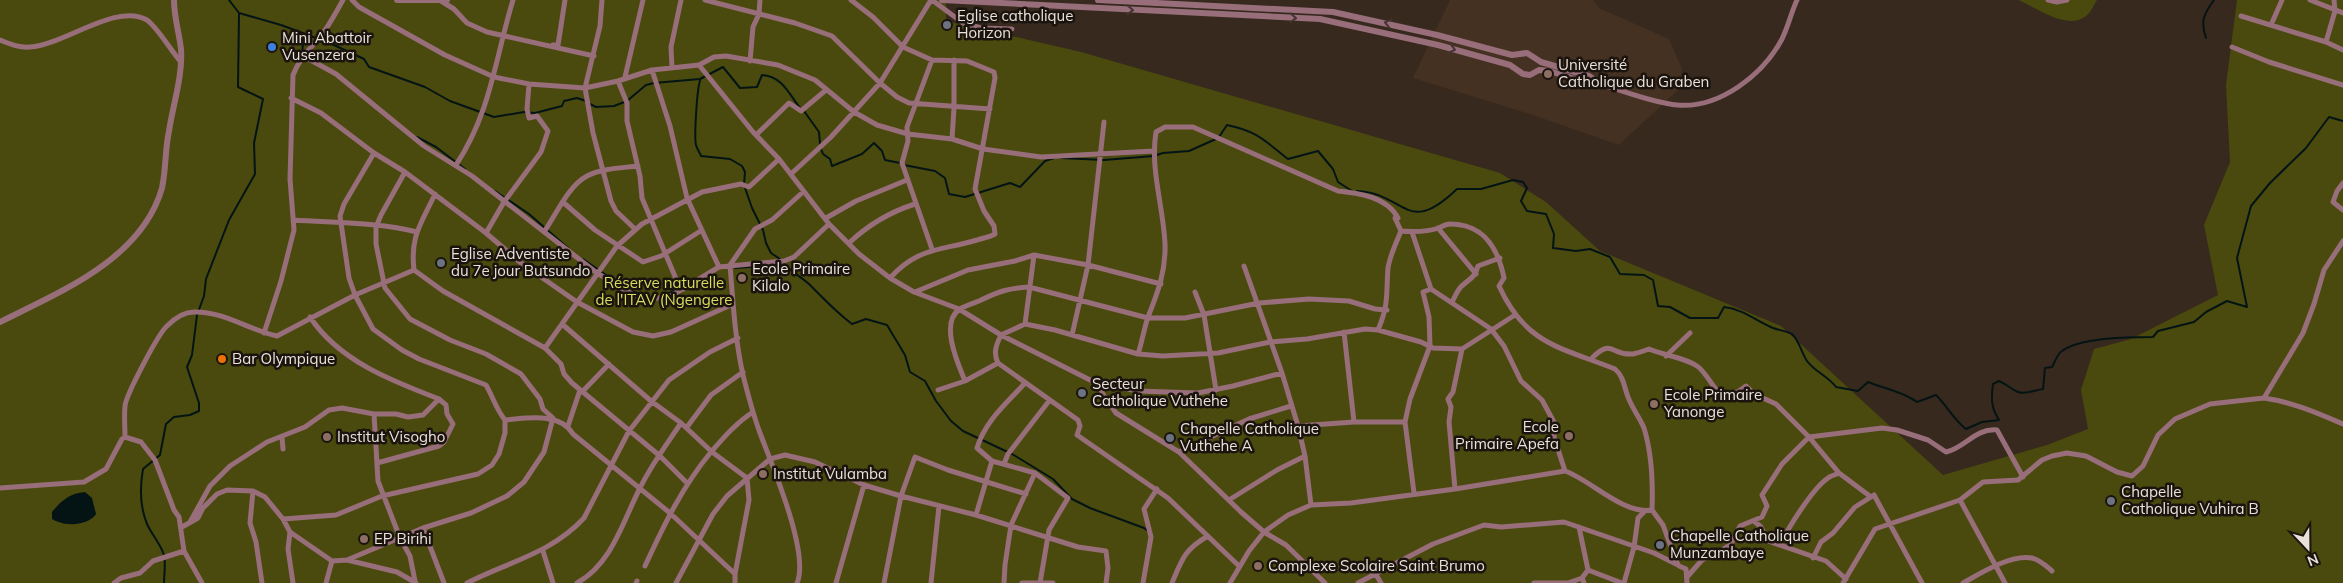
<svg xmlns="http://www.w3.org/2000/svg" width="2343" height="583" font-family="Mulish,sans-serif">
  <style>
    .built { fill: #453121 }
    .green { fill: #4a4a0e; fill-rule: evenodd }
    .water { fill: #041415 }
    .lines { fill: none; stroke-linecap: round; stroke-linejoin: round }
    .stream { stroke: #041415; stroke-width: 2 }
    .minor { stroke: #976e7a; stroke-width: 5 }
    .tertiary { stroke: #976e7a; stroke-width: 6 }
    .oneway { stroke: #463334 }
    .worship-dot { fill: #6b7280; stroke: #1a130e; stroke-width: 2 }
    .shop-dot { fill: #3f7fe0; stroke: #1a130e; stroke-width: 2 }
    .education-dot { fill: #8d6e63; stroke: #1a130e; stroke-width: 2 }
    .food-dot { fill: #e8710a; stroke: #1a130e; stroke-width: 2 }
    .labels { text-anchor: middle; stroke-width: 5; stroke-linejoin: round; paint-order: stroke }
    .poi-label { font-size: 15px; fill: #eae1d9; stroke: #1a130e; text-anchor: start }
    .park-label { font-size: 15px; fill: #dadd5d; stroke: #1a130e }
  </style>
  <rect width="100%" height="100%" fill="#37291d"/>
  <!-- built -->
  <path class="built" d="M1450,0h143l6,8 70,31 13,30 -3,20 -60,56 -86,-30 -120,-37z"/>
  <!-- green -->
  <path class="green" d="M0,0h946v21l135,31 419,121 46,29 54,49 181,75 162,149 104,-30 41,-16 -7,-39 13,-41 37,-10 87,-44 -14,-70 26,-63 -4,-77 11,-85h106v583h-2343zM62,501l32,6 2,7c-10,11 -19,8 -33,10l-11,-12z
    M2019,0h78c-3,5 -7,13 -11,16 -18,15 -50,-8 -67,-16z"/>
  <!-- water -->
  <path class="water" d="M85,492l7,6 4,16c-8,12 -32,13 -44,5v-7c9,-11 18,-19 33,-20z"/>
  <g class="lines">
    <!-- stream -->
    <path class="stream" d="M229,0l10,13 42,12 35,13
      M304,34l-2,20 2,1
      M2206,38c-6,-17 -2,-24 8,-38
      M321,39l43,20 5,8 56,20 25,14 44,16 30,-5 11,1 27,-7 2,-5 13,-3 9,3
      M700,81c-3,8 -6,56 -4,64 1,4 4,8 5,11l29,3 12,7 3,6 -1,13 8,23 11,22 3,13 5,10 9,6
      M590,104l6,3 18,-1 13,-5 19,-16 8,-2 46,-4 23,-12 17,21 17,-1 5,-12c20,1 27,19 38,33
      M804,111l15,21 1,12
      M417,137l19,10 29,22
      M1219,137l8,-12c30,6 38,16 61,34l30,-8 15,18 5,13 14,9
      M821,149l2,5 7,5 2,7 30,-12 12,-11 8,8 3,9 15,3
      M1061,158l43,2 50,-4 9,-3 26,-2 27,-12
      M904,165l31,6 10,7 4,16 16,3 45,-14 10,4 25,-26 9,-3
      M495,191l34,23 39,34
      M1357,191c49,2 49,47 100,-2h24l32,-9 10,2 4,6 -6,13 6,10 19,3 8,20 -1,14 23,3 14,-2 20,8 10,17 24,1 9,5 5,26 12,1 20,11h28l6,-11c19,2 32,14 49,21 5,2 14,3 19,6 7,6 10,20 15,27 8,11 21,15 29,26l22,4 10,-9c17,7 34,9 49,20l19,-7c12,12 17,24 30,34l16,-7 17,-2c-8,-12 -8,-22 -6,-36l6,-3c7,3 12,8 19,11 8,3 17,-2 25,-3l2,-21 7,-1c3,-5 5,-13 10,-16 19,-14 69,-14 91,-14l5,-6 36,-9 12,-10 21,-11 20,6
      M583,259l23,16
      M783,263c9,10 19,14 28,23 14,14 25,26 41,38l14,-5 21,6 18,30 5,17 15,9 11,20 15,20 12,10 49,23 41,25 19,20 18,9 54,20 4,3
      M735,268l41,-3 13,6
      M631,291l14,5
      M665,295l9,-4
      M2247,307l-10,-49 14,-52 19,-23 36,-35 23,-31 14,4
      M164,583c0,-8 2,-20 0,-28 -4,-12 -12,-20 -17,-31 -7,-17 -7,-38 -4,-55l17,-14 6,-31 8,-7 16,-2 9,-4v-8l-12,-36 5,-12 5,-40 7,-19 2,-17 23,-59 26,-46 -1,-31 9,-44 -25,-12 1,-74"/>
    <!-- minor -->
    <path class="minor" d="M352,0l7,7 86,48 49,22 35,7 56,4 33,-7 34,-11 47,-5 54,67 26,27 50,65 30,30 31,24 24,14 45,17 42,26 97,49 6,12 12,17 63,39 62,60 23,20 22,13 39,38
      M602,0l-2,26 -15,62 8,45 18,68 5,10 19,18
      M705,0l90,23 37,13 48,47 17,14 12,6 81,6
      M851,0l22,17 30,30 29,13 35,1 27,11 1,6 -20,111 9,22 10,15 1,8c-5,3 -12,4 -18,6 -37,11 -59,7 -87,38
      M932,0l31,23 18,5 31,1
      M2048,0l9,2 10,-2
      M2310,0l33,13
      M441,1l13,8 13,14 20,9 107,24
      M2241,16l85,26 17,8
      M2271,25l11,-25
      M0,40c10,4 19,8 30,7 34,-2 87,-45 117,-27 11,8 24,31 34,42
      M2326,42l9,-31 -1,-11
      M553,45h5l7,-45
      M2232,47l37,15 74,23
      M303,56l33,18 88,72 48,30 125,97 35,21 14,5 23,-2 50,-30 65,-6 10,-4 35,-33
      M750,61l3,-34 6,-13 1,-14
      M699,65l15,-8 12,-1 52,9 37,15 39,32 23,13 31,9 44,5 31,10 58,8 113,-6
      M672,68l-1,-21 10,-47
      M652,70l18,56 17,72 32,69
      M625,77l18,-77
      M618,81l9,22v18l13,55 2,22 37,88 5,3
      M1600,84c24,7 53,19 77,21 42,4 86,-30 105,-66 6,-12 9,-26 15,-39
      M291,98l30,15 53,40 31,19 81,61 35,30 56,39 56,30 20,4 18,-4 62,-28
      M756,135l33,-32 12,8 25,-21
      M952,139l2,-31v-48
      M456,165c35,-53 39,-106 57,-165
      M791,174l40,-37 49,-54 51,-83
      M2343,183l-6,8 -4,11 10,8
      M435,194c-14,30 -25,42 -21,76l29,21 102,57 16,16 3,10 8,9 88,73 27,27
      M564,203l31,27 48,32 18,-6 41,-26
      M826,218l30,-17 51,-21
      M293,220c41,3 85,2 124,12
      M1438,228l38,46
      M544,232c12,-17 24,-46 43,-56 15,-8 35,-8 51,-10
      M1412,232l19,57 60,40 13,17 17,35 21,19 13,24 -1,13 11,34
      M486,233l18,-31 37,-50 7,-21 -11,-15 -8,2 -2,-9 2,-25
      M849,243c19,-18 41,-31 66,-39
      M932,249l-30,-86 6,-22 -1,-14 25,-67
      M1244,266l38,107 16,53 7,30 6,49
      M915,292l53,-22 47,-9 19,-6 54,10 73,19
      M1195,292l9,23 12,75
      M1452,302c3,-5 6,-14 11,-17 8,-7 12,-8 15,-19l22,-8
      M310,317c29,44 82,64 129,82l7,6 1,9 6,10 -9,18 -5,4 -62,17
      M562,324l89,77 30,22 31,29 35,26 2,22 -14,74v9
      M1025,324l9,-69
      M1378,330c11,-26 8,-35 10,-62 2,-13 8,-25 13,-37
      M1344,332l10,90
      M264,333l17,-52 13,-51 -4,-51 3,-104c6,-16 16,-25 27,-38 9,-11 16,-25 23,-37
      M1072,335l16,-70 16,-143
      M545,348l72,-102 25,-22 60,-32 39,-8 8,3 30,-28
      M1138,354c4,-12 6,-25 10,-37 10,-25 18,-46 17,-74 -2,-38 -15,-74 -9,-111l9,-5h28l145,64c21,2 49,6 60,27h-3l6,13c13,1 26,1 38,-3 4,-2 7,-4 11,-4 34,0 48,24 54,54l-5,8c27,59 61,61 116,83 9,8 9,18 13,28 4,11 12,21 16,31 8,26 9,56 8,82
      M1666,356l24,-23
      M1591,359c22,-22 19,-3 42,-5 5,-1 11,-3 16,-5 14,6 37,9 48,17 11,7 18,30 32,32l17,-12 8,8 22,10 33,33 30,36 32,24 3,-2 48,88
      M965,381c-7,-17 -26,-59 -5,-72 6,-4 15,-6 21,-9 19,-9 28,-12 48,-13l119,31h37l74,-15 50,-4 40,2 26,8 12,1
      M1025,383c-19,21 -40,38 -48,65l15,13 43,12 33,25 -19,32 -9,53
      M1098,384l40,7 60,2 35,-7 49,-13
      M938,390l27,-9 33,-18
      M582,392l27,-28
      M2264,398l39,-65 11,-29 10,-34 19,-29
      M374,414l4,67 22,57 10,18 5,25
      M505,420c23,-2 55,-8 68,14l97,79 65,61
      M568,426l12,-36
      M1298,426l56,-4h51
      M687,427l24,-32 32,-23
      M125,437c0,-10 -1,-21 0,-31 1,-11 33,-72 42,-80 7,-7 17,-14 27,-14 29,-1 55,18 83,24l78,-41 59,-25
      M282,437l1,12
      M1179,452l70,-33 42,-13
      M1004,464l4,-10 41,-53
      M0,488l84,-6 22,-13 16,-30 3,-2 16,5 14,18 19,50 5,7 5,34 18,32
      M1455,489l-6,-67 2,-15 -3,-8 5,-7 9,-43
      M253,491l-3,32 6,19 6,41
      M1414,493l-9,-71 5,-23 20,-53 -1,-29 -6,-25 8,-3
      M1229,500l48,-30 28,-14
      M1960,500l45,83
      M976,515l16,-54
      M283,519l53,-4 46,-19 96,-22 14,-9 7,-11 6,-21v-13c-9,-11 -12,-23 -19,-35l-67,-26 -17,-9 -29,-21 -18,-34 -6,-17 -9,-62 4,-12 30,-51
      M1754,521l7,6 7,14 58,20 20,18
      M190,522l20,-36 20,-20 37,-24 38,-15 24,-17 13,-2 32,6h22l12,3 15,-2 16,-16
      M182,527l16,-9 5,-10 14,-14 10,-4 26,1 12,6 18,22 7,13 42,29 15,-1 50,12 19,11
      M1579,527l9,43 -6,8 2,5
      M423,528l21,55
      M290,532l-2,17 5,34
      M1780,545c8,-17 33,-57 48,-67 2,-2 7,-3 11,-5
      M543,551l10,32
      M1813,558l8,-16 12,-9 22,-26 16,-10
      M347,560l76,-32 48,-15 36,-17 17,-14 20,-30 9,-34 -10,-9 -3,-10 -19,-25 -35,-20 -36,-14 -40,-21 -25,-31 -9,-44v-17l5,-12 24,-43
      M645,566c19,-41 37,-79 66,-114 13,-15 25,-29 42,-40
      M1239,566l-71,-68 -91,-63 3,-9 -2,-6 -80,-57c-5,-10 -2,-18 3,-28l24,-11 30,6 83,24 25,2 55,-3 52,-11 37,-3 58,-10 13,1 43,12 12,6 29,1 53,-34
      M1588,570l34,13
      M1375,573l6,10
      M1687,577l15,-17 14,-6 15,-10 9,-18 22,-9 5,-11 -5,-11 20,-31 27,-27 73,-9 15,2 31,10 18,12c19,-4 29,-24 51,-22l26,47
      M114,583l7,-5 19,-5 13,-12 31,-10
      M326,583l6,-22
      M467,583c41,-21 85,-30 117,-65l45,-87 40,-51 41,-28 28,-14
      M577,583c35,-19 46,-62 63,-95 11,-23 27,-44 41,-65
      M636,583l1,-2
      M676,583l37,-69 14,-18 43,-37 15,-4 30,7 49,23 37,11 75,19 102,32 28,4 2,17 -2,15
      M797,583c13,-30 -25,-118 -37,-150 -7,-19 -12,-38 -17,-58 -8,-35 -10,-74 -13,-110l25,-36 17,-9 31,-28
      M836,583l28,-98
      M884,583l17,-87 14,-39 33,13 78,24
      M931,583l8,-77
      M1004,583l1,-18 6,-40 24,-52
      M1022,583h31
      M1143,583l8,-46 -7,-28 13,-20
      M1172,583c10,-24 13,-34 36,-47
      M1230,583l19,-32 15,-19 24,-17 23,-10 40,-2 104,-14 110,-18c26,9 58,44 87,39l11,15 13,36 3,5 7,3 1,14
      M1358,583l75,-39 51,-19 17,2 63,-5 90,31 24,12
      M1534,583h34l14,-5
      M1624,583l10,-36 4,-29 7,-7
      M1843,583l32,-54 85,-29 23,-18 35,-2 24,-20 10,-4 15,-3 19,3 31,16 15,4 11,-10 15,-31 17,-16 35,-15 54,-6c28,4 53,15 79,26
      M1963,583c18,-10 48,-29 69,-25 8,2 14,8 20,13"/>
    <!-- tertiary -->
    <path class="tertiary" d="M397,0h50
      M942,0l378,19 118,26 72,20 13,9 7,1 9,-5 10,1 36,11 15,2
      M1098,0l235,12 104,23 75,20 15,-2 14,9 48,14 11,8
      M0,322c60,-30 142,-63 162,-134 4,-18 3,-39 7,-57 4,-26 14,-56 12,-82 -2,-17 -7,-32 -7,-49"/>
  </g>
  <!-- one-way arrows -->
  <defs><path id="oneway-chevron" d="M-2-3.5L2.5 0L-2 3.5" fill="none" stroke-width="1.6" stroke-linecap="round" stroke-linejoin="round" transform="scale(1.25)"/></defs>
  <g class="oneway">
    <use href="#oneway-chevron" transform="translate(1130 10) rotate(3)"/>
    <use href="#oneway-chevron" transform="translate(1293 18) rotate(3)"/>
    <use href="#oneway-chevron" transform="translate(1388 23) rotate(-167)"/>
    <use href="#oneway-chevron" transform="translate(1452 49) rotate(15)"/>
  </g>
  <!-- markers -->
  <g class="worship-dot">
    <circle cx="947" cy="25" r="5"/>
    <circle cx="441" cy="263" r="5"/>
    <circle cx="1082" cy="393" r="5"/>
    <circle cx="1170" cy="438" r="5"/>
    <circle cx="2111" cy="501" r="5"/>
    <circle cx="1660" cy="545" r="5"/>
  </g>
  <circle class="shop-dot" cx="272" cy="47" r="5"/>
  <g class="education-dot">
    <circle cx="1548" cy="74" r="5"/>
    <circle cx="742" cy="278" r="5"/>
    <circle cx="1654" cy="404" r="5"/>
    <circle cx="1569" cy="436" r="5"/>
    <circle cx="327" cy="437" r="5"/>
    <circle cx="763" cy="474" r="5"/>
    <circle cx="364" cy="539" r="5"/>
    <circle cx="1258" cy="566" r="5"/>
  </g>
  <circle class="food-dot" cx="222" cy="359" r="5"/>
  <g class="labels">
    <!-- poi labels -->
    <g class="poi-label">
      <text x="957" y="21">Eglise catholique<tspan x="957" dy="17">Horizon</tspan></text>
      <text x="282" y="43">Mini Abattoir<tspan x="282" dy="17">Vusenzera</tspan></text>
      <text x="1558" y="70">Université<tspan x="1558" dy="17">Catholique du Graben</tspan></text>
      <text x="451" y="259">Eglise Adventiste<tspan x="451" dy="17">du 7e jour Butsundo</tspan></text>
      <text x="752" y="274">Ecole Primaire<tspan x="752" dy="17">Kilalo</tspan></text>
      <text x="232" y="364">Bar Olympique</text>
      <text x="1092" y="389">Secteur<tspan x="1092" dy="17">Catholique Vuthehe</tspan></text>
      <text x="1664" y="400">Ecole Primaire<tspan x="1664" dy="17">Yanonge</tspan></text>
      <text x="1559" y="432" text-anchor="end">Ecole<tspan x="1559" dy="17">Primaire Apefa</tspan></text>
      <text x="1180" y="434">Chapelle Catholique<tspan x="1180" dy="17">Vuthehe A</tspan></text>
      <text x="337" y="442">Institut Visogho</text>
      <text x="773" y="479">Institut Vulamba</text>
      <text x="2121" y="497">Chapelle<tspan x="2121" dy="17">Catholique Vuhira B</tspan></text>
      <text x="1670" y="541">Chapelle Catholique<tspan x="1670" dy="17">Munzambaye</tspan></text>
      <text x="374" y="544">EP Birihi</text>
      <text x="1268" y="571">Complexe Scolaire Saint Brumo</text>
    </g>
    <!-- park labels -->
    <g class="park-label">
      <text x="664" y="288">Réserve naturelle<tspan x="664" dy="17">de l'ITAV (Ngengere</tspan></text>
    </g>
  </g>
  <!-- north arrow -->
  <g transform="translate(2308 548) rotate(158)" stroke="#1a130e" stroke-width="4" paint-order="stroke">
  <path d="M0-4L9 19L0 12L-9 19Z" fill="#eae1d9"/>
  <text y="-8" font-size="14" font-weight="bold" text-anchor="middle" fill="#eae1d9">N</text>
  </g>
</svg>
